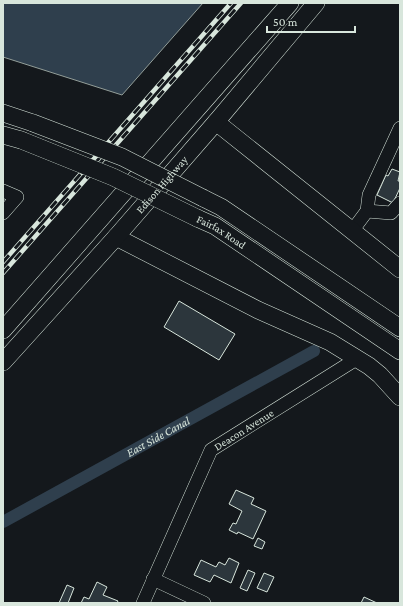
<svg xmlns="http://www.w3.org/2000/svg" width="403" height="606" font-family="'Crimson Pro',serif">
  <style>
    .water { fill: #2f3f4d; stroke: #939e99 }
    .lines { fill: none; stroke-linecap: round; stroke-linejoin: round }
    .canal { stroke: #2f3f4d; stroke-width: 12 }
    .building { fill: #2c363c; stroke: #d8e6dc }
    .minor-casing { stroke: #d8e6dc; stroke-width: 14 }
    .major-casing { stroke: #d8e6dc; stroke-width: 18 }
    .minor { stroke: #14181c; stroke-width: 13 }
    .major { stroke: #14181c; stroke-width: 17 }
    .rail-casing { stroke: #d8e6dc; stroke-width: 4.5 }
    .rail { stroke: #14181c; stroke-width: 3; stroke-dasharray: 9; stroke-linecap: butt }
    .major-bridge-casing { stroke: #d8e6dc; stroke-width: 18; stroke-linecap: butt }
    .major-bridge { stroke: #14181c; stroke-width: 17 }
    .labels { text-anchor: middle; stroke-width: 3; stroke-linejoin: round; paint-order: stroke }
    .street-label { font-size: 11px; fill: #d8e6dc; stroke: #14181c }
    .water-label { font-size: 12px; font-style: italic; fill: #d8e6dc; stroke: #14181c }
  </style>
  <rect width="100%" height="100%" fill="#14181c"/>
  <!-- water -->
  <path class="water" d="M3,3h200l-81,92 -119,-38z"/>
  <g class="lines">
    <!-- canal -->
    <path class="canal" id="s1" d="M3,522l311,-171"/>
  </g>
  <!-- building -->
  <path class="building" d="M392,169l8,3 -2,9h2v7l-7,15 -16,-8 9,-20 2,1z
    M179,301l56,33 -16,26 -55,-33z
    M236,490l18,8 -3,6 15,7 -13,28 -15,-7 -1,2 -8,-4 4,-7 3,1 6,-13 -13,-7z
    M258,538l7,4 -3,7 -8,-3z
    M229,558l10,5 -8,20 -17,-8 -4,7 -16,-7 7,-15 15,7 3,-5 6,3z
    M248,570l7,3 -8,18 -7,-3z
    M264,573l10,4 -7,15 -10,-4z
    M97,582l10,5 -4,8 15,6 -1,2h-36l3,-6 5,2z
    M67,585l7,3 -6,15h-9z
    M364,597l13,6h-16z"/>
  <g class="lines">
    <!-- minor casing -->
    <g class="minor-casing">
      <g id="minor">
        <path d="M3,191l14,6 -14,16"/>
        <path d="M367,211l24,2 9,-10"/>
        <path d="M352,231l15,-20 2,-16 31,-67"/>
        <path d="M153,579l51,24"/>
        <path id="s2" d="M143,603l68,-153 147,-92"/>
      </g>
    </g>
    <!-- major casing -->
    <g class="major-casing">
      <g id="major">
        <path d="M3,113l30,10"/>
        <path d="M216,122l184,147"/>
        <path d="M3,135l18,5"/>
        <path d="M203,198l18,9 179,121"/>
        <path id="s3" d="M197,218l18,8 185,125"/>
        <path d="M116,237l142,73 72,32 39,24 11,9 20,22"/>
        <path d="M3,330l287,-327"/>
        <path id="s4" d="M3,362l113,-125 100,-115 100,-119"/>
      </g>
    </g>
    <!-- minor -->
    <use href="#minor" class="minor"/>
    <!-- major -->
    <use href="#major" class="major"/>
    <!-- rail casing -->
    <g class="rail-casing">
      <path id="rail" d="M3,262l228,-259
        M3,273l238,-270"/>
    </g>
    <!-- rail -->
    <use href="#rail" class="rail"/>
    <!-- major-bridge casing -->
    <g class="major-bridge-casing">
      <path id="major-bridge" d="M33,123l89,34 81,41
        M21,140l92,37 84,41"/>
    </g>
    <!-- major-bridge -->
    <use href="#major-bridge" class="major-bridge"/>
  </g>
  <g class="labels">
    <!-- street labels -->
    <g class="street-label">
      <text dy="4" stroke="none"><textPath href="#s4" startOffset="238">Edison Highway</textPath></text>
      <text dy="4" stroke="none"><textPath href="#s3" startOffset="28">Fairfax Road</textPath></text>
      <text dy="4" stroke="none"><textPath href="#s2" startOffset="206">Deacon Avenue</textPath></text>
    </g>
    <!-- water labels -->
    <g class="water-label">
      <text dy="4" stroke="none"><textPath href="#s1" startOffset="177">East Side Canal</textPath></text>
    </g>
  </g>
  <!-- border -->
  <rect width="403" height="606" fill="none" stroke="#d8e6dc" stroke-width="8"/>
  <!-- scale -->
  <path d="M267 26v6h88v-6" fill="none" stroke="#d8e6dc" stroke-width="2"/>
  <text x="273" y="26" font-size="12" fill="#d8e6dc" stroke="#14181c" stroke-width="3" paint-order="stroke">50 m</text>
</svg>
